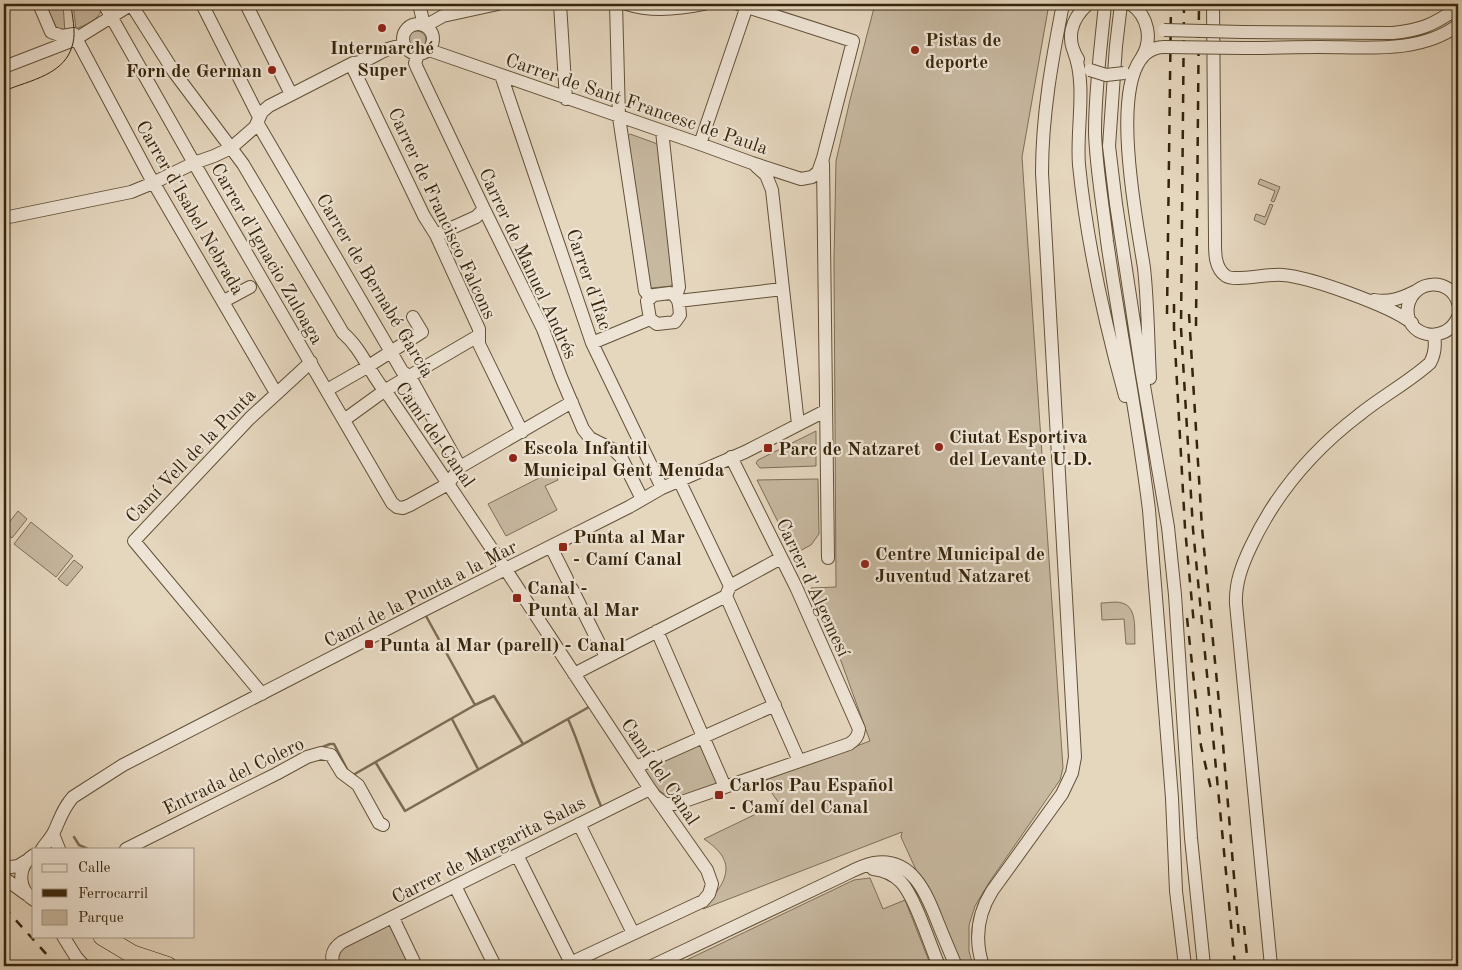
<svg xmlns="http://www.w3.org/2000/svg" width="1462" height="970" font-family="'Old Standard TT',serif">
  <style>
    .green { fill: #c7b8a0; stroke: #7e6e56 }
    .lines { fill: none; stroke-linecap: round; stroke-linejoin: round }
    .stream { stroke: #7c6b52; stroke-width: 2.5 }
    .minor-casing { stroke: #625138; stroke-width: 14 }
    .highway-casing { stroke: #36250b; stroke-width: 19 }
    .minor { stroke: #eee4d5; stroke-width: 12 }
    .highway { stroke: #e5d6be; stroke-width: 18 }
    .tram { stroke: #36250b; stroke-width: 1 }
    .rail { stroke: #36250b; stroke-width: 2.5; stroke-dasharray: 9 9; stroke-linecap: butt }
    .minor-bridge-casing { stroke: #625138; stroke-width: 14; stroke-linecap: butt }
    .minor-bridge { stroke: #eee4d5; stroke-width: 12 }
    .poi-dot { fill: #8f2418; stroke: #eee4d5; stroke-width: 2 }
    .labels { text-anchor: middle; stroke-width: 4.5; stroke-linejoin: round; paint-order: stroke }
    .poi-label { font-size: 19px; font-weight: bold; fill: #36250b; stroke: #eee4d5; text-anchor: start }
    .street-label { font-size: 19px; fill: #36250b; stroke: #eee4d5 }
  </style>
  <rect width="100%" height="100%" fill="#e5d6be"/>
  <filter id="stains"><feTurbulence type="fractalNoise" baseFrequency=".004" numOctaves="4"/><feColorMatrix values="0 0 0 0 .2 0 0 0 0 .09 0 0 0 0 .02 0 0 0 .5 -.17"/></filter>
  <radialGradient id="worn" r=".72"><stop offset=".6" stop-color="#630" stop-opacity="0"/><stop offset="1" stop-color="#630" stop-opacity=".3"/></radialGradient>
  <!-- green -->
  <path class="green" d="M45,4h18l2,29 -8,-4z
    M73,4h29c0,15 -13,19 -26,25z
    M875,4h174l-27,153 41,611 -3,12 -70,101 -15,25 -6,19v26l4,15h-13l-59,-129 1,-5 -199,77c23,-27 37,-46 1,-70l75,-36 -16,-22 107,-40 -33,-91 -26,-62 25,-1 -2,-326 2,-100 14,-61z
    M408 40a9 9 0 1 1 18 0a9 9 0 1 1-18 0Z
    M630,134l25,9 3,2 15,138 -2,3 -19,2 -3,-2 -21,-150z
    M1260,179l20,8 -6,15 -3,-1 4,-10 -17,-7z
    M1270,204l3,1 -8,20 -11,-5 2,-6 9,3z
    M816,431v35l-56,2 -4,-5 2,-3z
    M554,472l4,8 -13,6 12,24 -51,26 -18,-32 53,-27 1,1z
    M818,479l1,55 -8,11 -17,9 -37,-74z
    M18,511l9,8 -15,19 -8,-7v-2z
    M31,522l42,34 -17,21 -42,-33z
    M74,560l9,7 -16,19 -9,-7z
    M1101,603c7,0 15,-2 21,0 16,4 12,29 13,41h-9l-2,-25 -22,1z
    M700,745l18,39c-18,6 -44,22 -60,5 -6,-5 -9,-13 -14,-20z
    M870,878l13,31 22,-9 26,66h-257l180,-86z
    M388,923l26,43h-76l1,-16z"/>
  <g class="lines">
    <!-- stream -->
    <path class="stream" d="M426,616l49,89 19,-9 29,48
      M452,719l26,50
      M568,719c13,28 20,58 33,87
      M320,748l10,-4h4l14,27
      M376,763l29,48 184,-104
      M353,775l122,-70
      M74,837l5,8 9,4"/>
    <!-- minor casing -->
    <g class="minor-casing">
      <path id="minor" d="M39,4l12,28 11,4 12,-2
        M104,4l90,159 198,340 5,4 6,1 7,-3 38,-21 12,-17 112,-65
        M131,4l43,68 69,92 100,169c20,17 28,44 46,63l117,174 144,219 57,81 5,14 -3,10 -6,7 -139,65
        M202,4l57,113
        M246,4l45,90
        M419,4l5,21
        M560,4l6,95
        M616,4l3,113 26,174 5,6
        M627,4c24,8 53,5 77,0
        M1105,4c-4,42 -10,85 -10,128 1,36 8,73 12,109 13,90 31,179 42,269l23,288 4,93 9,75
        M1121,4l-5,42 -7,100 7,58 25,164 27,159 7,68 16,243 13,128
        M1131,4c17,12 22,35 11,53
        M1213,4l2,234c0,13 -1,30 11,38 9,6 43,-3 57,-1 27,2 108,31 129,48
        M403 39a15 15 0 1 1 30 0a15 15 0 1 1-30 0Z
        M425,26l18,-10 55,-12
        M1243,32l150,1c28,-3 40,-8 63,-24l2,-3
        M76,38l73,137 127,218
        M1243,48c26,0 52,-1 77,-1 45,0 100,7 138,-22
        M429,50l271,94 52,19 49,16 11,-2 6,-5 5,-14 30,-117 -115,-37
        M1074,52c13,33 2,77 5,113 8,79 25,155 46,231
        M418,55l-3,8 2,5 67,141 59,120 18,48 22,52 7,9 24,12 7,7 21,42
        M1078,59c-13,-20 -7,-40 10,-55
        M351,64l73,152 12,19 43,94v15l43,88
        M4,67l70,-27 58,-36
        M501,75l91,268 70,145
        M258,124l133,228 11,19 8,6 50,90
        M662,131l17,156 -3,9
        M700,144l47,-138
        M823,163l5,395
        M756,166l10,9 6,15 26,234
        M4,218l127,-26 22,-9 41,-20 20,-7 17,-8 24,-21 7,-15 7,-6 84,-43c18,0 34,-20 51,-16
        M436,235l40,-18 8,-8
        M670,293c10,4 9,13 10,22l-5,7 -18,2 -7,-5 -3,-18 7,-6z
        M1374,300c15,3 28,-2 42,-9
        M224,301l26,-14
        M678,301l105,-12
        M1458,303c-7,-26 -45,-24 -50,3 -5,31 38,40 50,11
        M592,343l58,-24
        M1150,378c-2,-36 -2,-74 -6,-110 -5,-37 -45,-221 20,-221
        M327,390l40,-23 55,-35 -9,-15
        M344,420l40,-29 94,-55
        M679,480l51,106
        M551,547l16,32
        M572,589l34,68
        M726,596l73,165
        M657,631l68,156
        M574,674l152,-78 4,-10 51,-28
        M262,694l-128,-153 116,-123 61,-56
        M636,767l139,-62
        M656,797l9,7h11l173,-60c6,-4 9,-7 10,-15l-63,-142 -65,-130
        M579,824l54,109
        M53,834l6,15
        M42,849c4,-6 9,-11 12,-17 6,-13 9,-24 19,-35l50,-32 299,-154 207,-104 33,-19 83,-36 80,-41
        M126,849l150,-75 31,-17 14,-4 10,2 11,18 16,12 21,38 4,2
        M34,855c-17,11 -17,34 0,45
        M517,855l54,108
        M4,868l14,-2 8,-5
        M873,869c10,1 20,5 28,13 14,15 29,63 38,84
        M4,878l22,16
        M455,886l40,80
        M393,918l23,48
        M63,936l13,21 8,9
        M334,966c-4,-10 -1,-18 8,-24l308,-153
        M652,966l190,-90c10,-5 21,-11 32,-13 39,-6 53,32 64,60 6,15 12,29 18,43
        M983,966c-9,-27 -6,-51 9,-75l70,-97 10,-21 3,-16 -33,-584c0,-58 10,-113 21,-169
        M1271,966l-35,-362c-1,-21 6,-39 15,-58 25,-53 62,-96 108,-131 22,-18 50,-33 71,-52 5,-9 6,-17 4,-28"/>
    </g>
    <!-- highway casing -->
    <g class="highway-casing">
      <path id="highway" d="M102,936l30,18 36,12"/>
    </g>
    <!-- minor -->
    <use href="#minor" class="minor"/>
    <!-- highway -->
    <use href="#highway" class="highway"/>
    <!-- tram -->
    <path class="tram" d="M4,91c26,-11 62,-16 69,-48 3,-12 -1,-27 -2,-39"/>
    <!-- rail -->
    <path class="rail" d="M1184,4l-3,324 12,201 42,437
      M1174,304v24l11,200 9,97
      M1167,314l4,-310
      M1189,314l13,214 21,216 16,193
      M1196,326l3,-322
      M1187,618l14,128 10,43
      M4,907l53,59
      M1244,926l4,40"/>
    <!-- minor-bridge casing -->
    <g class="minor-bridge-casing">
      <path id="minor-bridge" d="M1164,30l79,2
        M1164,47l79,1
        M1090,70l16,5 18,-2"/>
    </g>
    <!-- minor-bridge -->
    <use href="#minor-bridge" class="minor-bridge"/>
  </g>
  <!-- markers -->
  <g class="poi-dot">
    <circle cx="382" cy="28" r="5"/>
    <circle cx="915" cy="50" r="5"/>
    <circle cx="272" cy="70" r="5"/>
    <circle cx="939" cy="447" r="5"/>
    <rect x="763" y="443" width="10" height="10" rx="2.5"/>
    <circle cx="513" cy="458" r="5"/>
    <rect x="558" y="542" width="10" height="10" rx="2.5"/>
    <circle cx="865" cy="564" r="5"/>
    <rect x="512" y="593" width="10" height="10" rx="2.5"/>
    <rect x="364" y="639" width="10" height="10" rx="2.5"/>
    <rect x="714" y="790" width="10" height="10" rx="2.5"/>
  </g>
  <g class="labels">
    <!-- poi labels -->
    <g class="poi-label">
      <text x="925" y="46">Pistas de<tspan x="925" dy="22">deporte</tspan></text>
      <text x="382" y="54" text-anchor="middle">Intermarché<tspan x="382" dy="22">Super</tspan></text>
      <text x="262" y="77" text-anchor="end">Forn de German</text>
      <text x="949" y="443">Ciutat Esportiva<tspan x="949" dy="22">del Levante U.D.</tspan></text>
      <text x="523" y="454">Escola Infantil<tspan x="523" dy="22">Municipal Gent Menuda</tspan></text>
      <text x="778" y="455">Parc de Natzaret</text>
      <text x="573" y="543">Punta al Mar<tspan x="573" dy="22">- Camí Canal</tspan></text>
      <text x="875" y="560">Centre Municipal de<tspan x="875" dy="22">Juventud Natzaret</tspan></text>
      <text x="527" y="594">Canal -<tspan x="527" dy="22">Punta al Mar</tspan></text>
      <text x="379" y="651">Punta al Mar (parell) - Canal</text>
      <text x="729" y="791">Carlos Pau Español<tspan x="729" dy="22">- Camí del Canal</tspan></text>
    </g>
    <!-- street labels -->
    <g class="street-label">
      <text transform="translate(637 103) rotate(19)" y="7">Carrer de Sant Francesc de Paula</text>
      <text transform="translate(191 207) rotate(60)" y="7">Carrer d'Isabel Nebrada</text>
      <text transform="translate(443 213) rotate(65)" y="7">Carrer de Francisco Falcons</text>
      <text transform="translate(268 253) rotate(60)" y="7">Carrer d'Ignacio Zuloaga</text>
      <text transform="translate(529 263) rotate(65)" y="7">Carrer de Manuel Andrés</text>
      <text transform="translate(590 279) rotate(71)" y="7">Carrer d'Ifac</text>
      <text transform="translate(376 285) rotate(59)" y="7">Carrer de Bernabé García</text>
      <text transform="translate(436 434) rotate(55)" y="7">Camí del Canal</text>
      <text transform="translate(190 455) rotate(-46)" y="7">Camí Vell de la Punta</text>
      <text transform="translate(814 587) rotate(65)" y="7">Carrer d'Algemesí</text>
      <text transform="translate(420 593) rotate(-27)" y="7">Camí de la Punta a la Mar</text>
      <text transform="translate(661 771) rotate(56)" y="7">Camí del Canal</text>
      <text transform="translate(233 775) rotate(-26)" y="7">Entrada del Colero</text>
      <text transform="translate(488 849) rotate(-27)" y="7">Carrer de Margarita Salas</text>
    </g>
  </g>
  <!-- margin -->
  <rect width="1462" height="970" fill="none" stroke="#e5d6be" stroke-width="20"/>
  <rect x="5" y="5" width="1452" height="960" fill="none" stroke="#36250b" stroke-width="2.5"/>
  <rect x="10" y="10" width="1442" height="950" fill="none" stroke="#36250b"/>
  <!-- legend -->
  <rect x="32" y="848" width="162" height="90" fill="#eee4d5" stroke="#a49884"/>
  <rect x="42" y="864" width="25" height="8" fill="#eee4d5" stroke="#a49884"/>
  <text x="78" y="872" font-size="15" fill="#36250b">Calle</text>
  <rect x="42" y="889" width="25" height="8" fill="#36250b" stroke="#a49884"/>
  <text x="78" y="898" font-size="15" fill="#36250b">Ferrocarril</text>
  <rect x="42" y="910" width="25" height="15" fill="#c7b8a0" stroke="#a49884"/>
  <text x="78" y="922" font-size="15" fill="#36250b">Parque</text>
  <rect width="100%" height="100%" filter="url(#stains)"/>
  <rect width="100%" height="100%" fill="url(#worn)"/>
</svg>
